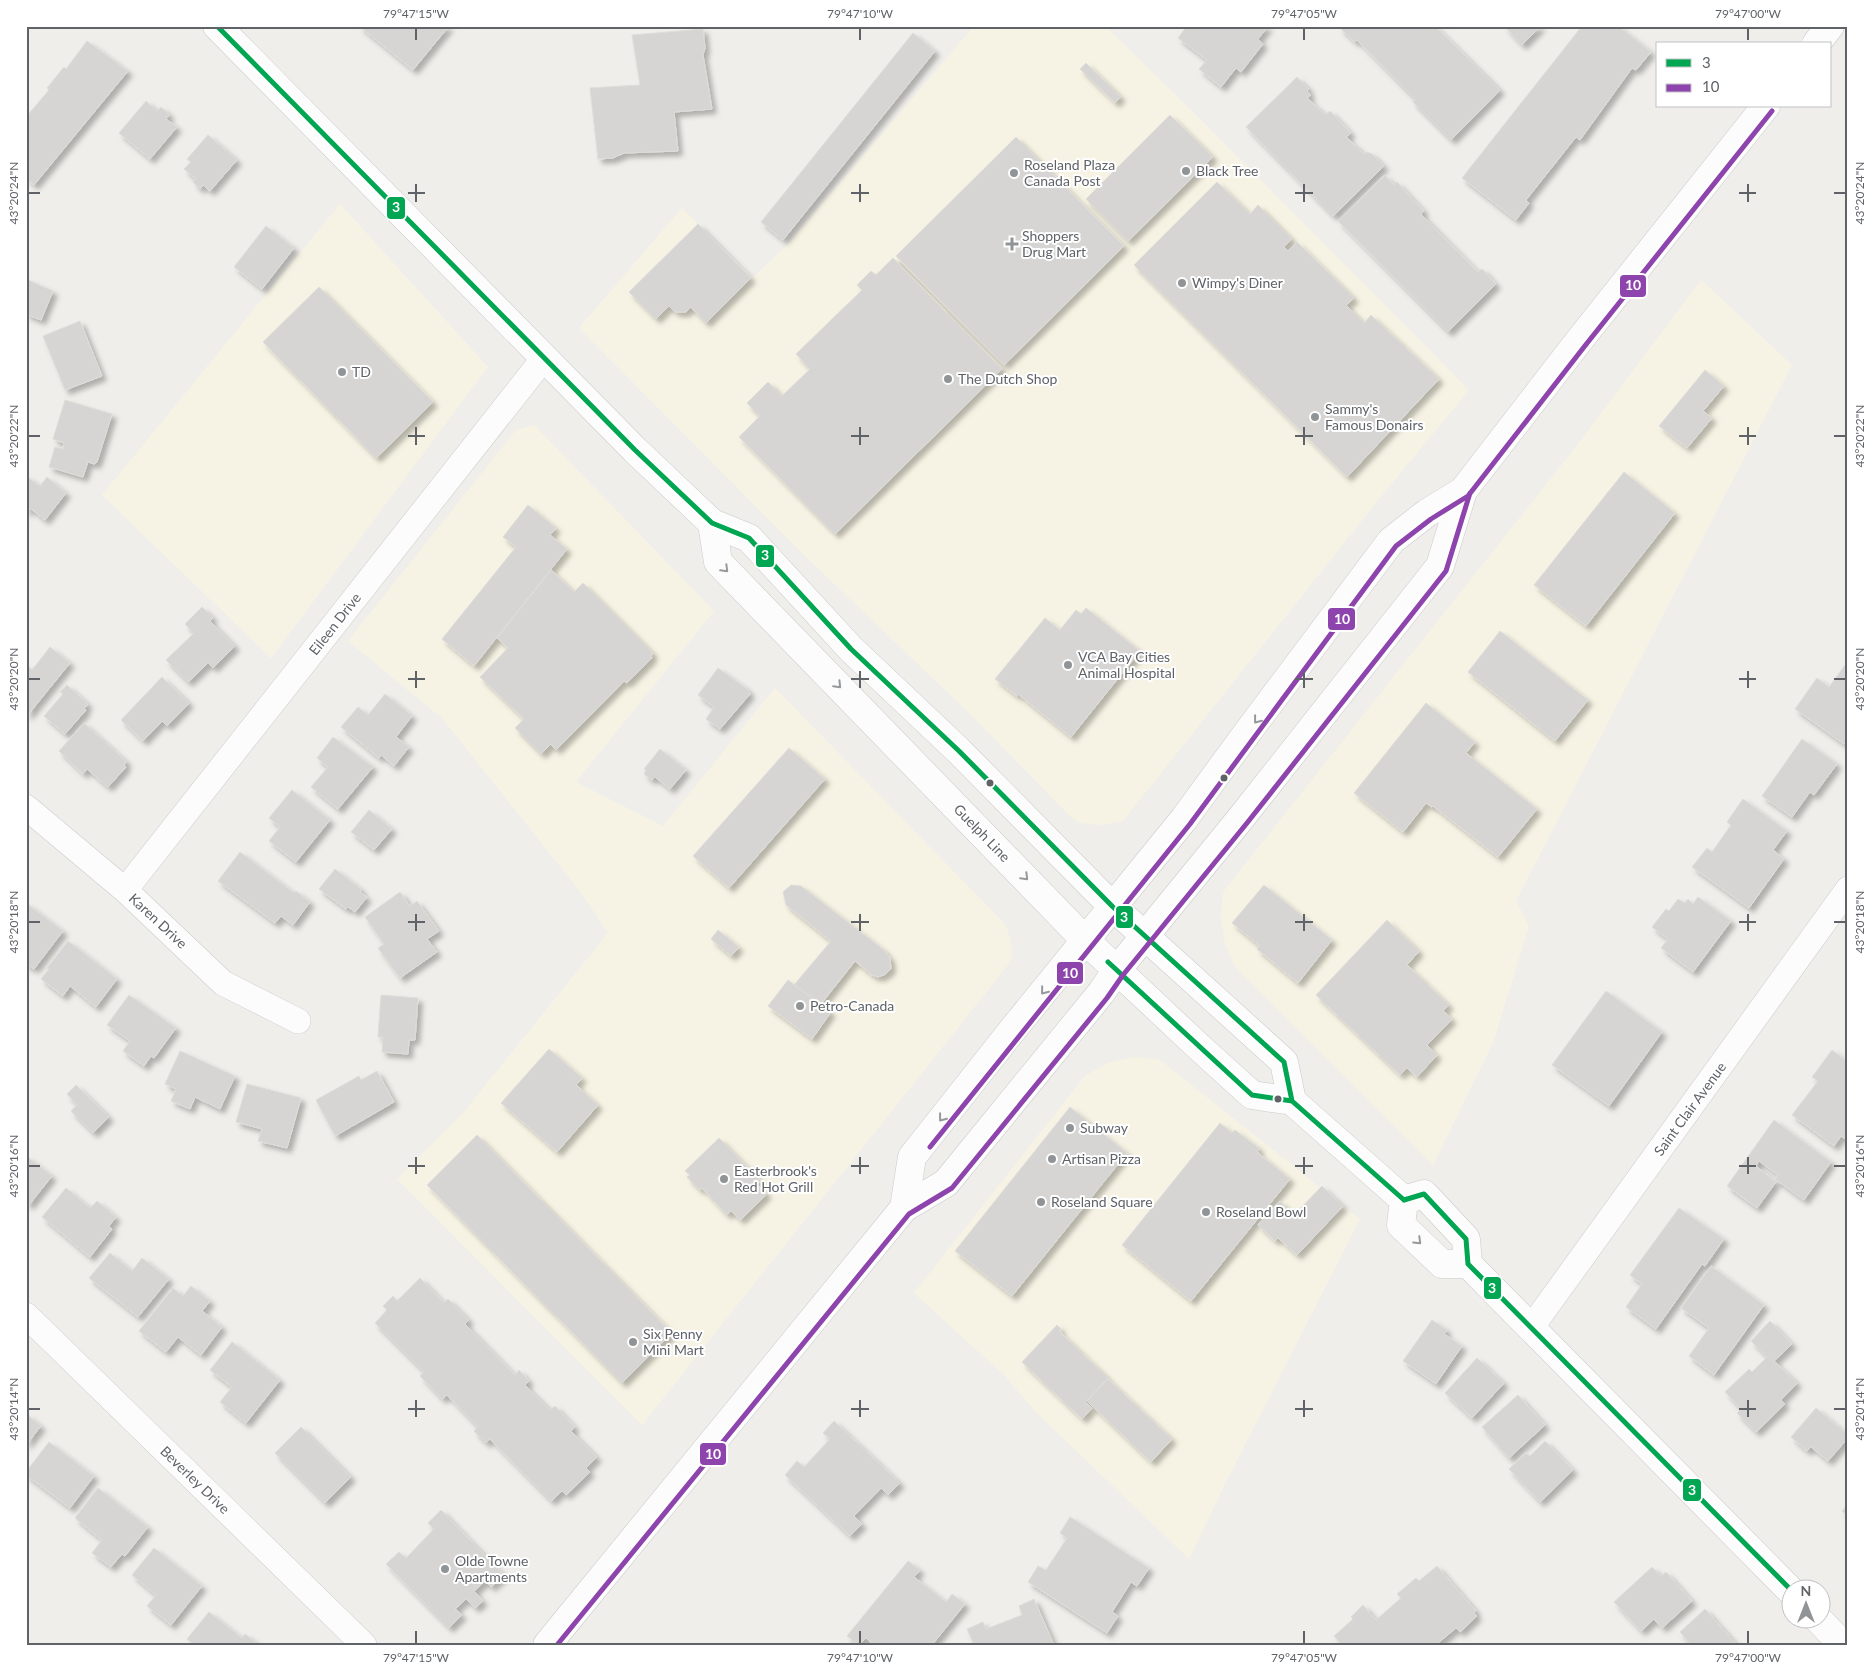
<svg xmlns="http://www.w3.org/2000/svg" width="1874" height="1671" font-family="Lato,sans-serif">
  <style>
    .commercial { fill: #f7f3e4 }
    .building { fill: #d6d5d3; stroke: #deddd9; filter: url(#shadow) }
    .lines { fill: none; stroke-linecap: round; stroke-linejoin: round }
    .minor-casing { stroke: #cbcccc; stroke-width: 26 }
    .secondary-casing { stroke: #cacacb; stroke-width: 29 }
    .minor { stroke: #fdfcfc; stroke-width: 25 }
    .secondary { stroke: #fdfcfc; stroke-width: 28 }
    .bus-1-casing { stroke: #fff; stroke-width: 9 }
    .bus-2-casing { stroke: #fff; stroke-width: 9 }
    .bus-1 { stroke: #00a651; stroke-width: 5 }
    .bus-2 { stroke: #8e44ad; stroke-width: 5 }
    .oneway { stroke: #96999c }
    .ticks { fill: none; stroke: #5f6368; stroke-width: 2 }
    .poi-dot { fill: #919496; stroke: #fff; stroke-width: 2 }
    .bus-dot { fill: #5f6368; stroke: #fff; stroke-width: 2 }
    .labels { text-anchor: middle; stroke-width: 4; stroke-linejoin: round; paint-order: stroke }
    .poi-label { font-size: 14px; fill: #5f6368; stroke: #fff; text-anchor: start }
    .street-label { font-size: 14px; fill: #5f6368; stroke: #fff }
    .line-badge { stroke: #fff; stroke-width: 2 }
    .badge-label { font-size: 14px; text-anchor: middle; font-weight: bold; fill: #fff }
    .neatline { fill: none; stroke: #5f6368; stroke-width: 2 }
    .ticks-label { font-size: 12px; text-anchor: middle; fill: #5f6368 }
  </style>
  <defs>
    <filter id="shadow"><feDropShadow dx="4.5" dy="4.5" stdDeviation="2.5" flood-color="#0004"/></filter>
  </defs>
  <rect width="100%" height="100%" fill="#efeeea"/>
  <!-- commercial -->
  <path class="commercial" d="M974,26h131l92,90 272,274 -90,109 -256,322 -21,4 -22,-2 -9,-6 -102,-104 -168,-161 -222,-224 103,-120 70,70 35,-33z
    M340,204l148,163 -217,291 -169,-163z
    M1701,280l91,85 -276,536 13,25 -36,117 -60,122 -197,-197 -11,-24 -4,-25 2,-27 359,-453z
    M534,425l180,186 -138,171 87,44 112,-138 231,237 5,18v18l-369,464 -245,-246 66,-66 145,-180 -23,-35 -143,-180 -94,-77 168,-211z
    M1134,1057l26,3 200,159 -134,263 -37,77 -152,-146 -34,-39 -89,-81 171,-217 23,-13z"/>
  <!-- building -->
  <path class="building" d="M359,26h90l-36,44z
    M1187,26h81l-10,13 5,5 -22,28 -5,-4 -15,19 -22,-18 8,-9 -29,-22z
    M1342,26h93l65,64 -49,50 -38,-38 2,-3 -58,-59 -2,2 -15,-14z
    M1504,26h37l-19,19z
    M1582,26h36l33,26 -15,18 -4,-2 -52,72 -4,-3 -50,63 3,3 -13,17 -54,-42z
    M703,29l2,19 -2,7 9,54 -38,3 4,39 -54,2 -11,5 -15,1 -8,-71 50,-3 -8,-50z
    M913,33l22,18 -152,189 -22,-18z
    M87,41l41,30 -94,114 -8,-7v-61l23,-27 -2,-2 17,-21 2,2z
    M1086,63l35,34 -6,6 -35,-34z
    M1297,77l12,12 -2,2 4,4 -4,3 18,17 5,-4 21,22 -5,4 18,17 3,-2 5,2 12,12 -51,50 -87,-89z
    M146,101l11,10 4,-4 9,8 -4,4 11,8 -27,32 -31,-26z
    M1170,115l43,42 -85,84 -42,-42z
    M208,135l29,25 -27,31 -7,-6 -3,4 -7,-7 3,-3 -12,-10 7,-7 -4,-3z
    M1016,137l108,109 -120,119 -108,-109z
    M1385,175l9,10 3,-3 27,29 -3,3 57,58 4,-3 14,15 -48,48 -110,-111z
    M1217,182l33,32 8,-9 34,34 -8,8 4,4 9,-9 57,56 -8,7 18,18 7,-8 68,64 -92,98 -213,-212z
    M698,224l53,54 -45,45 -15,-16 -5,5h-11l-6,-6 -13,13 -27,-27z
    M266,226l28,22 -32,41 -28,-22z
    M893,258l109,111 -167,165 -96,-97 21,-21 -13,-13 21,-21 14,14 28,-27 -14,-15 66,-64 -5,-5 14,-14 5,4z
    M26,279l27,12 -12,29 -15,-6z
    M319,287l114,115 -57,56 -113,-116z
    M80,321l22,55 -37,14 -22,-54z
    M1705,370l19,16 -21,25 9,7 -25,30 -28,-22z
    M65,400l47,14 -15,48 -3,2 -6,-2 -5,15 -34,-10 6,-20 8,2 1,-6 -11,-4z
    M1624,472l51,41 -89,113 -52,-41z
    M26,476l14,10 7,-9 19,16 -21,27 -15,-12 -4,5z
    M528,505l28,23 -6,7 17,14 -93,117 -32,-27 74,-92 -13,-10z
    M551,570l23,22 9,-9 70,70 -2,3 1,2 -25,25 -3,-2 -68,69 -5,-6 -10,10 -26,-26 9,-9 -44,-42 28,-29 -11,-10z
    M202,607l11,11 -3,3 25,25 -22,22 -5,-5 -20,19 -22,-22 28,-27 -9,-9z
    M1086,608l54,43 -69,86 -53,-43 -1,2 -22,-17 50,-61 15,12 16,-20 5,4z
    M1500,631l88,69 -33,41 -87,-69z
    M50,647l20,16 -43,53 -1,-51 6,5z
    M1848,661v78l-4,5 -49,-35 22,-31 12,9z
    M718,668l29,21 3,5 -30,35 -14,-10 8,-12 -16,-12z
    M162,677l27,26 -22,23 -5,-5 -19,20 -22,-21z
    M67,685l21,19 -4,5 2,1 -21,24 -21,-18 19,-22 -3,-2z
    M385,694l27,22 -16,21 13,10 -15,19 -13,-11 -2,3 -38,-31 17,-20 10,8z
    M1426,703l49,39 -9,11 71,56 -39,48 -65,-51 -1,1 -6,-4 -23,29 -49,-39z
    M84,723l43,39 -3,3 2,2 -18,20 -21,-18 -4,5 -24,-23z
    M333,737l40,30 -35,42 -27,-22 17,-20 -11,-9z
    M1802,739l35,25 -23,31 -4,-3 -18,25 -30,-21z
    M789,748l36,31 -96,109 -36,-32z
    M660,749l26,21 -16,19 -15,-12 -3,3 -8,-6 2,-4 -2,-1z
    M292,790l38,30 -34,42 -27,-21 11,-14 -11,-9z
    M1743,799l44,32 -14,19 11,9 -35,49 -57,-41 15,-19 5,4 19,-27 -4,-3z
    M369,810l23,19 -18,21 -23,-18z
    M240,852l54,41 2,-2 14,11 -17,23 -12,-9 -6,7 -57,-42z
    M335,869l27,21 -2,2 7,5 -12,15 -7,-5 -2,2 -27,-20z
    M791,885l10,1 83,64 6,8 1,11 -7,6 -6,2 -6,-2 -17,-14 -34,43 -27,-19 37,-44 -45,-36 -3,-13z
    M1264,885l68,55 -34,43 -41,-34 3,-3 -28,-23z
    M400,892l10,14 7,-5 22,30 -12,8 10,13 -37,26 -22,-30 6,-4 -19,-27z
    M1698,897l33,24 -38,51 -32,-24 7,-9 -16,-12 14,-18 3,2 9,-12 7,4 3,-4 5,5z
    M26,903l37,28 -29,38 -5,-4 -2,2 -1,-1z
    M1387,920l32,31 -12,14 42,40 -6,6 9,8 -25,26 10,10 -20,22 -10,-9 -7,7 -84,-80z
    M718,930l21,17 -8,9 -20,-17z
    M68,941l49,38 -21,28 -26,-21 -7,10 -22,-17 8,-10 -2,-1z
    M788,980l43,32 -19,27 -44,-33z
    M1606,991l56,41 -53,74 -57,-41z
    M129,995l47,33 -22,30 -3,-2 -7,10 -21,-15 7,-10 -23,-16z
    M381,995l37,3 -3,42h-6l-1,14 -26,-2 1,-15h-5z
    M549,1049l33,29 -6,7 22,20 -41,47 -56,-49z
    M1832,1050l16,12v79l-7,-5 -7,10 -42,-31 26,-34 -6,-4z
    M180,1051l55,25 -15,33 -25,-12 -5,12 -19,-8 5,-12 -11,-5z
    M377,1071l17,31 -59,34 -19,-36 43,-24 2,4z
    M247,1084l54,14 -14,50 -29,-7 4,-12 -26,-7z
    M76,1085l33,32 -16,16 -22,-22 6,-6 -10,-11z
    M1070,1107l57,46 -115,143 -57,-45z
    M1774,1120l57,42 -27,38 -29,-21 3,-4 -19,-14 -3,5 20,16 -19,26 -30,-22z
    M1220,1123l12,10 3,-3 25,19 -3,3 33,27 -99,122 -69,-56z
    M477,1135l195,198 -50,50 -195,-198z
    M719,1138l42,43 -4,3 10,10 -27,26 -9,-9 -4,4 -25,-27 -2,2 -13,-13 3,-2 -5,-4z
    M26,1156l26,20 -23,29 -3,-2z
    M1322,1186l21,20 -46,49 -19,-17 -3,3 -17,-16 22,-24 14,14z
    M66,1188l24,20 7,-7 19,16 -7,9 3,3 -22,28 -48,-40z
    M1679,1208l45,31 -19,27 -3,-2 -46,65 -30,-22 16,-23 -12,-9z
    M110,1253l22,18 10,-13 27,21 -31,38 -49,-39z
    M1711,1266l53,39 -50,70 -25,-19 20,-28 -28,-20z
    M420,1278l24,25 4,-4 21,21 -4,4 50,51 4,-5 10,11 -4,4 25,25 5,-4 20,21 -4,4 26,26 -11,11 4,4 -24,23 -4,-4 -11,10 -61,-62 -4,4 -12,-12 4,-4 -31,-32 -5,4 -22,-23 4,-4 -49,-49 12,-13 -4,-4 10,-10 4,5z
    M191,1286l19,15 -8,10 20,16 -21,28 -23,-18 -12,15 -27,-21 34,-43 10,8z
    M1432,1320l15,10 -3,4 18,12 -26,38 -33,-23z
    M1770,1321l22,23 -18,17 23,22 -16,17 4,4 -29,28 -19,-19 4,-4 -16,-17 24,-23 3,3 15,-15 -16,-16z
    M1057,1325l4,4 -2,2 49,47 -23,24 7,6 -10,11 -60,-57z
    M232,1342l48,38 -34,43 -26,-21 12,-15 -22,-17z
    M1477,1358l27,25 -32,35 -27,-25z
    M1108,1379l64,60 -21,23 -64,-61z
    M1518,1395l27,30 -36,33 -27,-31z
    M1816,1408l32,27v3l-20,23 -17,-14 -4,4 -16,-14z
    M26,1414l15,12 -15,19z
    M834,1421l66,62 -12,12 -7,-7 -27,28 8,8 -12,12 -65,-61 12,-14 7,6 26,-28 -7,-6z
    M301,1427l50,50 -26,26 -50,-50z
    M1545,1441l28,29 -33,32 -31,-33 17,-16 4,3z
    M49,1442l45,34 -24,32 -44,-33v-3z
    M98,1488l50,39 -23,29 -3,-2 -11,13 -19,-14 10,-13 -27,-22z
    M1848,1504v12l-6,-5z
    M441,1510l63,65 -13,12 -6,-6 -11,10 9,10 -8,7 -9,-9 -11,10 7,6 -13,13 -63,-64 13,-12 7,6 28,-29 -6,-6z
    M1070,1517l79,51 -12,18 -6,-4 -19,30 6,4 -11,17 -79,-51 10,-16 8,4 21,-32 -7,-5z
    M154,1548l48,38 -31,39 -24,-19 9,-11 -24,-20z
    M908,1561l12,9 -6,7 32,25 6,-8 13,10 -33,41h-58l-8,-7 -7,7 -12,-9z
    M1437,1566l39,45 -2,2 3,3 -17,16 -4,-4 -18,15 2,2h-98l-8,-9 19,-17 -2,-2 12,-12 13,15 25,-22 -4,-4 19,-16 3,3z
    M1652,1567l9,9 5,-4 26,29 -30,27 -8,-9 -13,12 -27,-29z
    M1034,1599l20,46h-80l-7,-16 16,-7 3,7 36,-14 -3,-9z
    M1705,1609l32,36h-46l-11,-13z
    M209,1612l33,26 3,-4 14,11h-65l-7,-6z"/>
  <g class="lines">
    <!-- minor casing -->
    <g class="minor-casing">
      <path id="minor" d="M26,807l99,83 98,93 75,38
        M125,890l419,-532
        M26,1315l338,330
        M1531,1328l317,-439"/>
    </g>
    <!-- secondary casing -->
    <g class="secondary-casing">
      <path id="secondary" d="M217,26l418,424 77,73 37,15 102,111 108,102 154,156 171,155 8,39
        M1816,44l14,-18
        M712,523l6,39 367,378 114,107 53,48 40,6 112,99
        M1404,1200l20,-6 42,45 2,25 324,328
        M1404,1200l-3,25 41,39h26
        M904,1208l8,-51 102,-129 170,-209 60,-82 147,-196 36,-28 36,-22 115,-149 188,-236
        M1817,1618l26,27
        M547,1645l357,-437 42,-25 155,-190 16,-23 124,-152 199,-252 23,-75"/>
    </g>
    <!-- minor -->
    <use href="#minor" class="minor"/>
    <!-- secondary -->
    <use href="#secondary" class="secondary"/>
    <!-- bus-1 casing -->
    <g class="bus-1-casing">
      <path id="bus-1" d="M217,26l418,424 77,73 37,15 102,111 108,102 154,156 171,155 8,39
        M1108,962l144,133 40,6 112,99
        M1404,1200l20,-6 42,45 2,25 324,327"/>
    </g>
    <!-- bus-2 casing -->
    <g class="bus-2-casing">
      <path id="bus-2" d="M930,1147l260,-323 206,-278 35,-27 37,-23 116,-149 188,-236
        M557,1645l352,-431 43,-26 155,-190 16,-23 124,-152 199,-252 24,-78"/>
    </g>
    <!-- bus-1 -->
    <use href="#bus-1" class="bus-1"/>
    <!-- bus-2 -->
    <use href="#bus-2" class="bus-2"/>
  </g>
  <!-- one-way arrows -->
  <defs><path id="oneway-chevron" d="M-2-3.5L2.5 0L-2 3.5" fill="none" stroke-width="1.6" stroke-linecap="round" stroke-linejoin="round" transform="scale(1.25)"/></defs>
  <g class="oneway">
    <use href="#oneway-chevron" transform="translate(725 569) rotate(45)"/>
    <use href="#oneway-chevron" transform="translate(838 685) rotate(46)"/>
    <use href="#oneway-chevron" transform="translate(1257 720) rotate(128)"/>
    <use href="#oneway-chevron" transform="translate(1025 877) rotate(45)"/>
    <use href="#oneway-chevron" transform="translate(1044 991) rotate(129)"/>
    <use href="#oneway-chevron" transform="translate(942 1118) rotate(128)"/>
    <use href="#oneway-chevron" transform="translate(1418 1241) rotate(44)"/>
  </g>
  <!-- ticks -->
  <path class="ticks" d="M416,28v12M860,28v12M1304,28v12M1748,28v12M416,184v18M860,184v18M1304,184v18M1748,184v18M28,193h12M408,193h17M851,193h18M1295,193h18M1739,193h17M1834,193h12M416,427v18M860,427v18M1304,427v18M1748,427v18M28,436h12M408,436h17M851,436h18M1295,436h18M1739,436h17M1834,436h12M416,671v17M860,671v17M1304,671v17M1748,671v17M28,679h12M408,679h17M851,679h18M1295,679h18M1739,679h17M1834,679h12M416,914v17M860,914v17M1304,914v17M1748,914v17M28,922h12M408,922h17M851,922h18M1295,922h18M1739,922h17M1834,922h12M416,1157v17M860,1157v17M1304,1157v17M1748,1157v17M28,1166h12M408,1166h17M851,1166h18M1295,1166h18M1739,1166h17M1834,1166h12M416,1400v17M860,1400v17M1304,1400v17M1748,1400v17M28,1409h12M408,1409h17M851,1409h18M1295,1409h18M1739,1409h17M1834,1409h12M416,1631v13M860,1631v13M1304,1631v13M1748,1631v13"/>
  <!-- markers -->
  <g class="poi-dot">
    <circle cx="1186" cy="171" r="5"/>
    <circle cx="1014" cy="173" r="5"/>
    <path d="M1009.5 236.5h5v5h5v5h-5v5h-5v-5h-5v-5h5z"/>
    <circle cx="1182" cy="283" r="5"/>
    <circle cx="342" cy="372" r="5"/>
    <circle cx="948" cy="379" r="5"/>
    <circle cx="1315" cy="417" r="5"/>
    <circle cx="1068" cy="665" r="5"/>
    <circle cx="800" cy="1006" r="5"/>
    <circle cx="1070" cy="1128" r="5"/>
    <circle cx="1052" cy="1159" r="5"/>
    <circle cx="724" cy="1179" r="5"/>
    <circle cx="1041" cy="1202" r="5"/>
    <circle cx="1206" cy="1212" r="5"/>
    <circle cx="633" cy="1342" r="5"/>
    <circle cx="445" cy="1569" r="5"/>
  </g>
  <g class="bus-dot">
    <circle cx="1224" cy="778" r="4.5"/>
    <circle cx="990" cy="783" r="4.5"/>
    <circle cx="1278" cy="1099" r="4.5"/>
  </g>
  <g class="labels">
    <!-- poi labels -->
    <g class="poi-label">
      <text x="1024" y="170">Roseland Plaza<tspan x="1024" dy="16">Canada Post</tspan></text>
      <text x="1196" y="176">Black Tree</text>
      <text x="1022" y="241">Shoppers<tspan x="1022" dy="16">Drug Mart</tspan></text>
      <text x="1192" y="288">Wimpy's Diner</text>
      <text x="352" y="377">TD</text>
      <text x="958" y="384">The Dutch Shop</text>
      <text x="1325" y="414">Sammy's<tspan x="1325" dy="16">Famous Donairs</tspan></text>
      <text x="1078" y="662">VCA Bay Cities<tspan x="1078" dy="16">Animal Hospital</tspan></text>
      <text x="810" y="1011">Petro-Canada</text>
      <text x="1080" y="1133">Subway</text>
      <text x="1062" y="1164">Artisan Pizza</text>
      <text x="734" y="1176">Easterbrook's<tspan x="734" dy="16">Red Hot Grill</tspan></text>
      <text x="1051" y="1207">Roseland Square</text>
      <text x="1216" y="1217">Roseland Bowl</text>
      <text x="643" y="1339">Six Penny<tspan x="643" dy="16">Mini Mart</tspan></text>
      <text x="455" y="1566">Olde Towne<tspan x="455" dy="16">Apartments</tspan></text>
    </g>
    <!-- street labels -->
    <g class="street-label">
      <text transform="translate(335 624) rotate(-52)" y="5">Eileen Drive</text>
      <text transform="translate(982 833) rotate(46)" y="5">Guelph Line</text>
      <text transform="translate(158 921) rotate(43)" y="5">Karen Drive</text>
      <text transform="translate(1690 1109) rotate(-54)" y="5">Saint Clair Avenue</text>
      <text transform="translate(195 1480) rotate(44)" y="5">Beverley Drive</text>
    </g>
  </g>
  <g class="line-badge">
    <rect x="386" y="196" width="20" height="24" rx="5" fill="#00a651"/>
    <rect x="1619" y="274" width="28" height="24" rx="5" fill="#8e44ad"/>
    <rect x="755" y="544" width="20" height="24" rx="5" fill="#00a651"/>
    <rect x="1327" y="607" width="29" height="24" rx="5" fill="#8e44ad"/>
    <rect x="1115" y="905" width="19" height="24" rx="5" fill="#00a651"/>
    <rect x="1056" y="961" width="28" height="24" rx="5" fill="#8e44ad"/>
    <rect x="1483" y="1276" width="19" height="24" rx="5" fill="#00a651"/>
    <rect x="699" y="1442" width="28" height="24" rx="5" fill="#8e44ad"/>
    <rect x="1682" y="1478" width="20" height="24" rx="5" fill="#00a651"/>
  </g>
  <g class="badge-label">
    <text x="396" y="212">3</text>
    <text x="1633" y="290">10</text>
    <text x="765" y="560">3</text>
    <text x="1342" y="624">10</text>
    <text x="1124" y="922">3</text>
    <text x="1070" y="978">10</text>
    <text x="1492" y="1293">3</text>
    <text x="713" y="1459">10</text>
    <text x="1692" y="1495">3</text>
  </g>
  <!-- border -->
  <rect width="1874" height="1671" fill="none" stroke="#ffffff" stroke-width="55"/>
  <!-- legend -->
  <rect x="1656" y="42" width="175" height="65" fill="#ffffff" stroke="#bfc1c3"/>
  <rect x="1666" y="59" width="25" height="8" fill="#00a651" stroke="#bfc1c3"/>
  <text x="1702" y="68" font-size="15" fill="#5f6368">3</text>
  <rect x="1666" y="84" width="25" height="8" fill="#8e44ad" stroke="#bfc1c3"/>
  <text x="1702" y="92" font-size="15" fill="#5f6368">10</text>
  <!-- north arrow -->
  <g transform="translate(1806 1604)"><circle r="24" fill="#ffffff" stroke="#bfc1c3"/>
  <path d="M0-4L9 19L0 12L-9 19Z" fill="#919496"/>
  <text y="-8" font-size="14" font-weight="bold" text-anchor="middle" fill="#5f6368">N</text>
  </g>
  <rect x="28" y="28" width="1818" height="1616" class="neatline"/>
  <g class="ticks-label">
    <text x="416" y="18">79°47'15"W</text>
    <text x="860" y="18">79°47'10"W</text>
    <text x="1304" y="18">79°47'05"W</text>
    <text x="1748" y="18">79°47'00"W</text>
    <text transform="translate(14 193) rotate(-90)" y="4">43°20'24"N</text>
    <text transform="translate(1860 193) rotate(-90)" y="4">43°20'24"N</text>
    <text transform="translate(14 436) rotate(-90)" y="4">43°20'22"N</text>
    <text transform="translate(1860 436) rotate(-90)" y="4">43°20'22"N</text>
    <text transform="translate(14 679) rotate(-90)" y="4">43°20'20"N</text>
    <text transform="translate(1860 679) rotate(-90)" y="4">43°20'20"N</text>
    <text transform="translate(14 922) rotate(-90)" y="4">43°20'18"N</text>
    <text transform="translate(1860 922) rotate(-90)" y="4">43°20'18"N</text>
    <text transform="translate(14 1166) rotate(-90)" y="4">43°20'16"N</text>
    <text transform="translate(1860 1166) rotate(-90)" y="4">43°20'16"N</text>
    <text transform="translate(14 1409) rotate(-90)" y="4">43°20'14"N</text>
    <text transform="translate(1860 1409) rotate(-90)" y="4">43°20'14"N</text>
    <text x="416" y="1662">79°47'15"W</text>
    <text x="860" y="1662">79°47'10"W</text>
    <text x="1304" y="1662">79°47'05"W</text>
    <text x="1748" y="1662">79°47'00"W</text>
  </g>
</svg>
